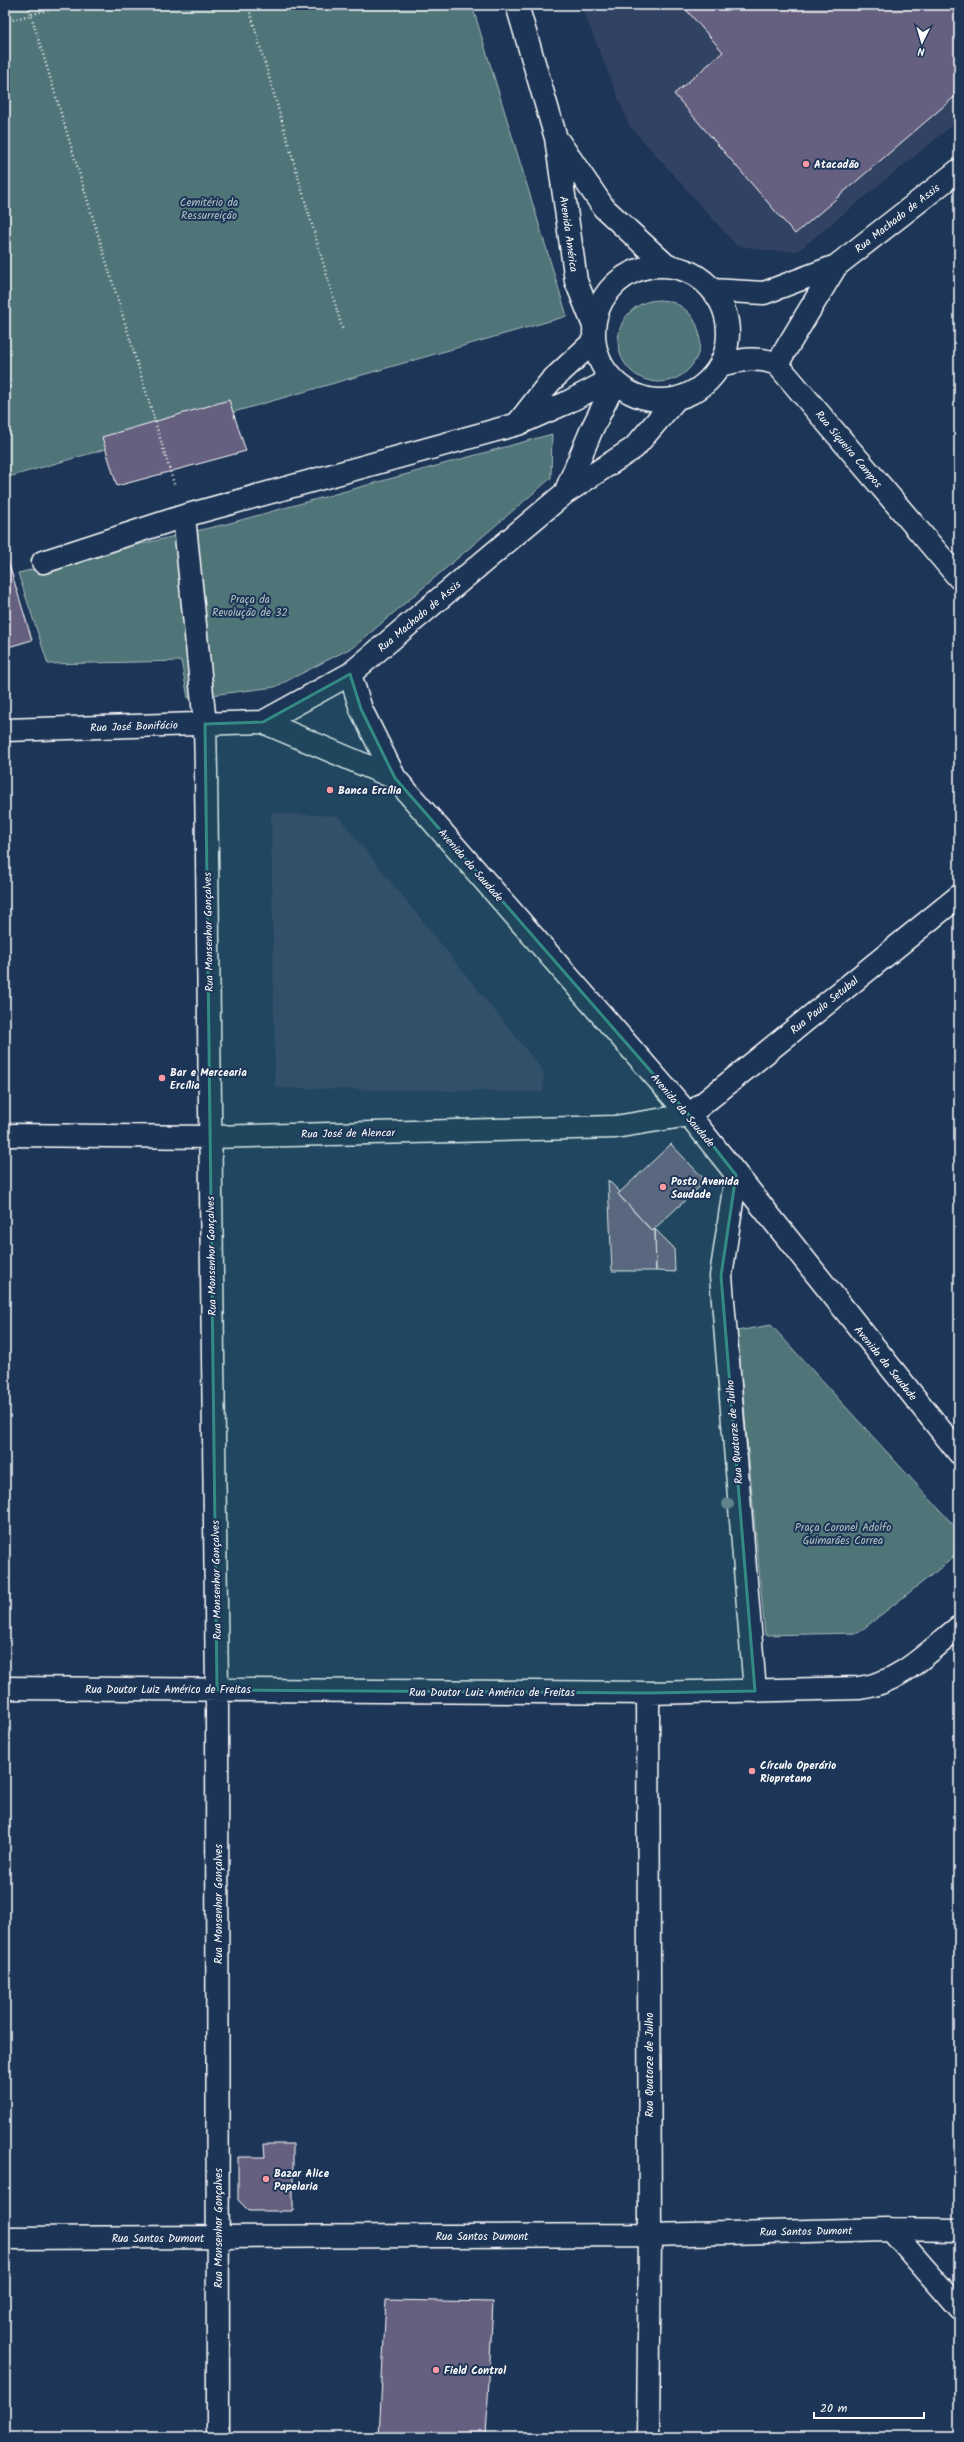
<svg xmlns="http://www.w3.org/2000/svg" width="964" height="2442" font-family="Kalam,sans-serif">
  <style>
    .built { fill: #334263 }
    .green { fill: #507578; stroke: #a8babc }
    .building { fill: #65617f; stroke: #fff }
    .lines { fill: none; stroke-linecap: round; stroke-linejoin: round }
    .minor-casing { stroke: #fff; stroke-width: 25 }
    .path { stroke: #fff; stroke-width: 2.5; stroke-dasharray: 1 3; stroke-linecap: butt }
    .minor { stroke: #1d3557; stroke-width: 22 }
    .tree { fill: #6e8292 }
    .marked { fill: #338b84; fill-opacity: 0.2; stroke: #338b84; stroke-width: 3; stroke-linejoin: round }
    .poi-dot { fill: #ff9aa2; stroke: #1d3557; stroke-width: 1.5 }
    .labels { text-anchor: middle; stroke-width: 4; stroke-linejoin: round; paint-order: stroke }
    .poi-label { font-size: 11px; font-weight: bold; fill: #fff; stroke: #1d3557; text-anchor: start }
    .park-label { font-size: 11px; fill: #b0c1c2; stroke: #1d3557 }
    .street-label { font-size: 11px; fill: #fff; stroke: #1d3557 }
  </style>
  <rect width="100%" height="100%" fill="#1d3557"/>
  <filter id="ink" filterUnits="userSpaceOnUse"><feTurbulence type="fractalNoise" baseFrequency=".025" numOctaves="2"/><feDisplacementMap in="SourceGraphic" scale="8" xChannelSelector="R" yChannelSelector="G"/><feConvolveMatrix kernelMatrix="1 2 1 2 8 2 1 2 1" color-interpolation-filters="sRGB"/></filter>
  <g filter="url(#ink)">
    <!-- built -->
    <path class="built" d="M581,5h378v115l-161,131h-29l-33,-6 -107,-120z
      M271,813l67,3 206,256 -1,20 -268,-4z"/>
    <!-- green -->
    <path class="green" d="M5,5h467l95,311 -562,162z
      M618 341a41 41 0 1 1 82 0a41 41 0 1 1-82 0Z
      M552,434l-1,44 -196,168 -80,41 -87,11 -7,-37 -133,3 -30,-91 212,-50z
      M771,1325l188,206v9l-6,18 -95,75 -93,2 -28,-304z"/>
    <!-- building -->
    <path class="building" d="M682,5h277v88l-164,141 -121,-140 49,-42z
      M229,400l17,51 -129,35 -15,-49z
      M5,551l27,89 -27,8z
      M671,1144l35,37 -54,50 -34,-37z
      M608,1180l12,12 -2,2 34,37 3,-2 1,42h-44z
      M655,1229l19,19 1,24 -19,-1z
      M264,2144h29v67h-44l-11,-11v-43h27z
      M386,2300l107,2 -7,135h-107z"/>
    <g class="lines">
      <!-- minor casing -->
      <g class="minor-casing">
        <path id="minor" d="M517,5l39,133 20,143 18,45
          M559,142l45,66 63,58
          M594 333a67 67 0 1 1 134 0a67 67 0 1 1-134 0Z
          M712,290l52,3 72,-27 123,-96
          M777,364l59,-98
          M720,365c21,-5 37,-9 57,-1l182,214
          M518,423l32,-41 44,-41
          M565,493l26,-62 24,-49
          M184,516l21,208 1,48 11,918 1,747
          M43,562l141,-46 334,-92 48,-21 46,-24
          M350,674l11,35 34,69 294,337 270,338
          M263,722l87,-48 215,-181 69,-45 42,-49
          M5,730l258,-8 132,56
          M5,1135l205,2 405,-10 74,-12 270,-219
          M736,1175l-15,101 34,415
          M5,1688l643,5 211,-5c40,-4 69,-36 100,-61
          M648,1693l2,542 -2,202
          M890,2229l69,79
          M5,2238l645,-3 240,-6 69,1"/>
      </g>
      <!-- path -->
      <path class="path" d="M28,5l147,482
        M248,5l95,326
        M5,22l60,-17"/>
      <!-- minor -->
      <use href="#minor" class="minor"/>
    </g>
    <!-- trees -->
    <circle class="tree" cx="728" cy="1504" r="6"/>
  </g>
  <!-- marked area -->
  <path class="marked" d="M350,674l11,35 34,69 294,337 47,60 -15,101 34,415 -107,2 -431,-3 -12,-966 58,-2z"/>
  <!-- markers -->
  <g class="poi-dot">
    <circle cx="806" cy="164" r="4"/>
    <circle cx="330" cy="790" r="4"/>
    <circle cx="162" cy="1078" r="4"/>
    <circle cx="663" cy="1187" r="4"/>
    <circle cx="752" cy="1771" r="4"/>
    <circle cx="266" cy="2179" r="4"/>
    <circle cx="436" cy="2370" r="4"/>
  </g>
  <g class="labels">
    <!-- poi labels -->
    <g class="poi-label">
      <text x="814" y="168">Atacadão</text>
      <text x="338" y="794">Banca Ercília</text>
      <text x="170" y="1076">Bar e Mercearia<tspan x="170" dy="13">Ercília</tspan></text>
      <text x="671" y="1185">Posto Avenida<tspan x="671" dy="13">Saudade</tspan></text>
      <text x="760" y="1769">Círculo Operário<tspan x="760" dy="13">Riopretano</tspan></text>
      <text x="274" y="2177">Bazar Alice<tspan x="274" dy="13">Papelaria</tspan></text>
      <text x="444" y="2374">Field Control</text>
    </g>
    <!-- park labels -->
    <g class="park-label">
      <text x="209" y="206">Cemitério da<tspan x="209" dy="13">Ressurreição</tspan></text>
      <text x="250" y="603">Praça da<tspan x="250" dy="13">Revolução de 32</tspan></text>
      <text x="843" y="1531">Praça Coronel Adolfo<tspan x="843" dy="13">Guimarães Correa</tspan></text>
    </g>
    <!-- street labels -->
    <g class="street-label">
      <text transform="translate(897 218) rotate(-38)" y="4">Rua Machado de Assis</text>
      <text transform="translate(569 234) rotate(82)" y="4">Avenida América</text>
      <text transform="translate(849 449) rotate(50)" y="4">Rua Siqueira Campos</text>
      <text transform="translate(419 616) rotate(-40)" y="4">Rua Machado de Assis</text>
      <text transform="translate(134 726) rotate(-2)" y="4">Rua José Bonifácio</text>
      <text transform="translate(471 865) rotate(49)" y="4">Avenida da Saudade</text>
      <text transform="translate(208 932) rotate(-91)" y="4">Rua Monsenhor Gonçalves</text>
      <text transform="translate(824 1005) rotate(-39)" y="4">Rua Paulo Setubal</text>
      <text transform="translate(683 1110) rotate(50)" y="4">Avenida da Saudade</text>
      <text transform="translate(348 1133) rotate(-1)" y="4">Rua José de Alencar</text>
      <text transform="translate(211 1256) rotate(-91)" y="4">Rua Monsenhor Gonçalves</text>
      <text transform="translate(886 1363) rotate(51)" y="4">Avenida da Saudade</text>
      <text transform="translate(734 1432) rotate(-95)" y="4">Rua Quatorze de Julho</text>
      <text transform="translate(216 1580) rotate(-91)" y="4">Rua Monsenhor Gonçalves</text>
      <text x="168" y="1693">Rua Doutor Luiz Américo de Freitas</text>
      <text x="492" y="1696">Rua Doutor Luiz Américo de Freitas</text>
      <text transform="translate(218 1904) rotate(-90)" y="4">Rua Monsenhor Gonçalves</text>
      <text transform="translate(649 2065) rotate(-90)" y="4">Rua Quatorze de Julho</text>
      <text transform="translate(218 2228) rotate(-90)" y="4">Rua Monsenhor Gonçalves</text>
      <text transform="translate(806 2231) rotate(-1)" y="4">Rua Santos Dumont</text>
      <text x="482" y="2240">Rua Santos Dumont</text>
      <text x="158" y="2242">Rua Santos Dumont</text>
    </g>
  </g>
  <!-- margin -->
  <rect width="964" height="2442" fill="none" stroke="#1d3557" stroke-width="20"/>
  <rect x="10" y="10" width="944" height="2422" fill="none" stroke="#fff" stroke-width="1.5" filter="url(#ink)"/>
  <!-- north arrow -->
  <g transform="translate(922 42) rotate(185)" stroke="#1d3557" stroke-width="3" paint-order="stroke">
  <path d="M0-3L7 15L0 10L-7 15Z" fill="#ffffff"/>
  <text y="-6" font-size="11" font-weight="bold" text-anchor="middle" fill="#ffffff">N</text>
  </g>
  <!-- scale -->
  <path d="M814 2412v6h110v-6" fill="none" stroke="#ffffff" stroke-width="2"/>
  <text x="820" y="2412" font-size="12" fill="#ffffff" stroke="#1d3557" stroke-width="3" paint-order="stroke">20 m</text>
</svg>
